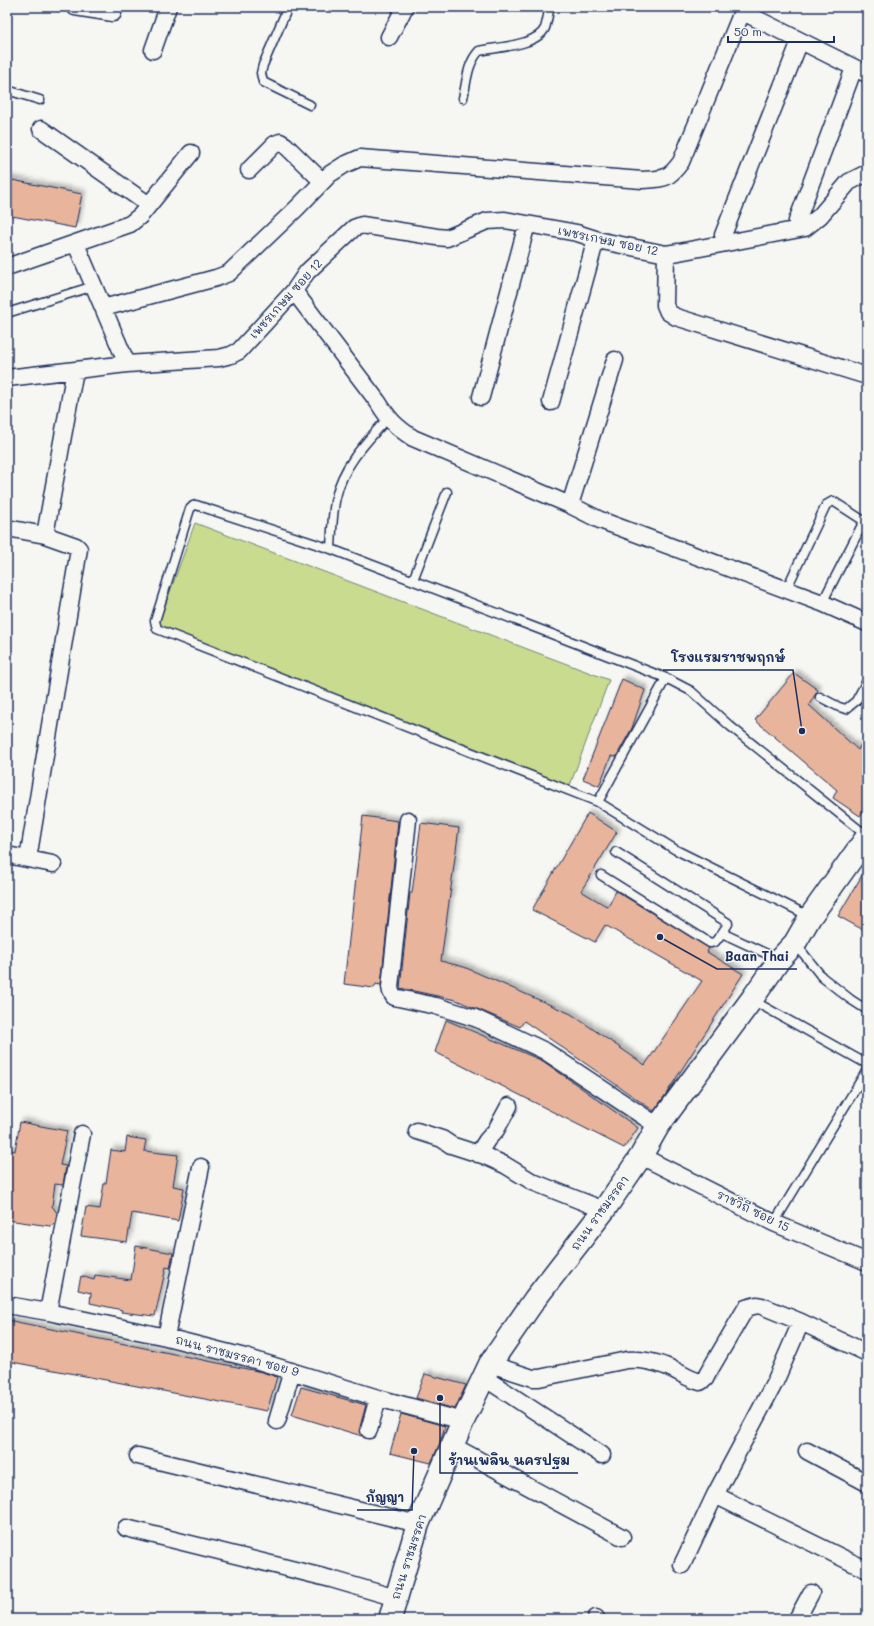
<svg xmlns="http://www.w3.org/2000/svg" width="874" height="1626" font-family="Mali,'Playpen Sans Thai',sans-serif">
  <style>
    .green { fill: #c9db8f; stroke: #728576 }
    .building { fill: #e8b49b; stroke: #1b2f5e; filter: url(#shadow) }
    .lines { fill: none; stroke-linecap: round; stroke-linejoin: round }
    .lane-casing { stroke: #1b2f5e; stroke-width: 11 }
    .street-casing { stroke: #1b2f5e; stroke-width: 19 }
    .secondary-casing { stroke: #1b2f5e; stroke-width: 25 }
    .lane { stroke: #f6f6f2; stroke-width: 8 }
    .street { stroke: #f6f6f2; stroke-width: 16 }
    .secondary { stroke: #f6f6f2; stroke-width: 22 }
    .labels { text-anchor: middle; stroke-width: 3; stroke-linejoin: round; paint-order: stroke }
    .street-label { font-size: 12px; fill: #1b2f5e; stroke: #f6f6f2 }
    .leader { fill: none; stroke: #1b2f5e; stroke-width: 1.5 }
    .callout-dot { fill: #1b2f5e; stroke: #f6f6f2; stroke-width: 1.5 }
    .callout-label { font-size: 13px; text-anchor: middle; font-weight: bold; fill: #1b2f5e; stroke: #f6f6f2; stroke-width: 3; stroke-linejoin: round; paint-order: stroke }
  </style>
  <defs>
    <filter id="shadow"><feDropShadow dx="3.5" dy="-3.5" stdDeviation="2" flood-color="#0004"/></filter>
  </defs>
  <rect width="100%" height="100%" fill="#f6f6f2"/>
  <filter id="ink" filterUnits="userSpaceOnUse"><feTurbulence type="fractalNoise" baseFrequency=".025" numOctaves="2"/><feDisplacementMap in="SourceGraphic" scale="8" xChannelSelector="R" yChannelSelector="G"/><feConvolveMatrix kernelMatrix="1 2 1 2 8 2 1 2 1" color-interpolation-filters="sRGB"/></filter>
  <g filter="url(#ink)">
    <!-- green -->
    <path class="green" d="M195,523l414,157 -40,108 -411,-163z"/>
    <!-- building -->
    <path class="building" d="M7,179l75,15 -7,34 -68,-13z
      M794,673l24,17 -9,15 49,45 9,-17v71l-7,12 -27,-18 4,-8 -82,-70z
      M622,679l23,11 -13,38 -16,29 -5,-1 -12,30 -16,-7z
      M588,813l29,19 -36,59 27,16 8,-16 93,57 -2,4 36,22 -77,120 -12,17 -130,-90 -4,6 -64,-27 -56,-12 10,-95h2l9,-70 38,5 -18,133 23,6 107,47 74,51 57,-84 -97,-56 -10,17 -63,-32z
      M363,816l35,5 -17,164 -5,-1 -2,4 -30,-4z
      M867,867v65l-29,-16z
      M446,1020l97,41 95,67 -14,20 -189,-96z
      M20,1122l47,9 -7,34 6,1 -3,19 -8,-1 -3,22 5,7 -2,11 -5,2 -43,-6v-70l8,1z
      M127,1137l19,3 -2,11 34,4 -5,31 11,2 -6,33 -46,-8 -5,29 -46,-6 5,-29 14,2 4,-26h2l5,-33 14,2z
      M136,1246l37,7 -3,15 -4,-1 -11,49 -34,-4 1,-2 -32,-7 1,-10 -13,-3 3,-14 13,4 1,-5 36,5z
      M7,1320l255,52 15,5 -10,34 -260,-50z
      M425,1374l41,11 -11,24 -39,-11z
      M301,1387l65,18 -6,22 2,9 -70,-21z
      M401,1414l44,12 -6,19 -8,18 -41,-10z"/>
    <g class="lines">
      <!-- lane casing -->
      <g class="lane-casing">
        <path id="lane" d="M288,7l-25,58 -2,8 2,9 47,23
          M7,90l33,10
          M463,98c4,-17 4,-34 16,-47 17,-4 58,-5 66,-23 2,-6 3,-14 5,-21
          M7,313l87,-27
          M331,549c1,-17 1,-35 5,-52 7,-32 31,-56 52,-79
          M413,580l34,-88
          M786,590l40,-85 7,-4 31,20
          M822,603l42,-82 3,1
          M820,697l19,10 7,2 10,-8 11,-20
          M598,802l68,-124
          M616,852l112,71v1l-6,9 56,26
          M601,875l109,68 5,-1 7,-9
          M809,916l-133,-66 -78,-48 -441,-173 -2,-8 35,-112 3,-3 3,-1 135,44 335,129 25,13 39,35 137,110
          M795,943l27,34 28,22 17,11
          M752,1000l115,64
          M774,1223l93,-153"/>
      </g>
      <!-- street casing -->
      <g class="street-casing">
        <path id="street" d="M75,7l38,6
          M743,12l124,62
          M389,37l16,-30
          M153,50l15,-43
          M41,129l108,76 42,-52
          M249,170l26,-26 5,-2 5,3 37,36
          M797,221l57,-153
          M723,235l77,-194
          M76,244l51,120
          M666,254l-1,51 3,7 8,5 191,59
          M7,267l123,-43 10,-8 9,-11
          M294,291l84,111c11,18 18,25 35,36l157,67 30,15 222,83 45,20
          M103,308l113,-30 13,-5 68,-65 33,-34 14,-9 16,-7 282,22c21,-1 26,0 39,-18l63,-155
          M7,378l120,-14 92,-6 12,-3 8,-4 55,-60 13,-19 47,-44 8,-3 75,12 10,1 40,-17 18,-1 72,13 25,8 64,13 13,-2 126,-24 15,-12 29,-34 18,-9
          M481,397l46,-173
          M551,402l45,-163
          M570,505l45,-145
          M7,528l38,7 31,11 3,3 -51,310
          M45,535l30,-165
          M408,820l-18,167 1,5 3,5 42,9 39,12 70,33 113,75
          M7,855l46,9
          M417,1131l25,8 9,6 34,11 20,9 28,17 71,28
          M478,1154l9,-14 9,-10 13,-24
          M641,1156l133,67 93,39
          M7,1305l41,7 118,25 79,20 133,41 85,23
          M48,1312l34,-178
          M166,1337l35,-170
          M490,1364l43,14h6l88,-18c13,-1 25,1 38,6 12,4 22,13 35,16l5,-3 3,-6 38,-65 11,-3 5,1 39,16
          M483,1377l119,78
          M277,1421l15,-50
          M369,1430l9,-32
          M453,1446l169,91
          M807,1451l60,32
          M138,1456l280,68
          M715,1495l152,75
          M126,1528l205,51 65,19
          M682,1565l33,-70 60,-113 26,-60 66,31
          M596,1619v-1
          M797,1619l14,-26"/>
      </g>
      <!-- secondary casing -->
      <g class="secondary-casing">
        <path id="secondary" d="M390,1619l28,-95 45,-103 27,-57 45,-65 69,-89 37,-54 17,-30 94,-127 27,-39 16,-17 15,-26 57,-80"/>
      </g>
      <!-- lane -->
      <use href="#lane" class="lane"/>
      <!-- street -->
      <use href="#street" class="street"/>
      <!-- secondary -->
      <use href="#secondary" class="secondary"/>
    </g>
  </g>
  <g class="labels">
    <!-- street labels -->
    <g class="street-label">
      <text transform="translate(608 241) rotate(12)" y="4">เพชรเกษม ซอย 12</text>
      <text transform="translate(286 299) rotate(-48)" y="4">เพชรเกษม ซอย 12</text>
      <text transform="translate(753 1211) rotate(26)" y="4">ราชวิถี ซอย 15</text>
      <text transform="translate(600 1213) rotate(-54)" y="4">ถนน ราชมรรคา</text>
      <text transform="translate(237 1356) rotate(15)" y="4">ถนน ราชมรรคา ซอย 9</text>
      <text transform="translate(409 1557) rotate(-72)" y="4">ถนน ราชมรรคา</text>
    </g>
  </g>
  <!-- callouts -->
  <path class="leader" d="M802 731L793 670H663M660 937L717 969H797M440 1398L440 1473H578M414 1451L412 1510H357"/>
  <g class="callout-dot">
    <circle cx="802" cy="731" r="4"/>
    <circle cx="660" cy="937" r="4"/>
    <circle cx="440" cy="1398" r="4"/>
    <circle cx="414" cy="1451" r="4"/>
  </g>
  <g class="callout-label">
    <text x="728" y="662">โรงแรมราชพฤกษ์</text>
    <text x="757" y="961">Baan Thai</text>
    <text x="509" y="1465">ร้านเพลิน นครปฐม</text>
    <text x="385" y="1502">กัญญา</text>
  </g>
  <!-- margin -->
  <rect width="874" height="1626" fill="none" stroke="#f6f6f2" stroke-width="24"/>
  <rect x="12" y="12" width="850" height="1602" fill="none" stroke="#1b2f5e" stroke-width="1.5" filter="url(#ink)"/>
  <!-- scale -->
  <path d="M728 36v6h106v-6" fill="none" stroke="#1b2f5e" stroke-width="2"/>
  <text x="734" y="36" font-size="12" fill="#1b2f5e" stroke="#f6f6f2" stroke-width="3" paint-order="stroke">50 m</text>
</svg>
